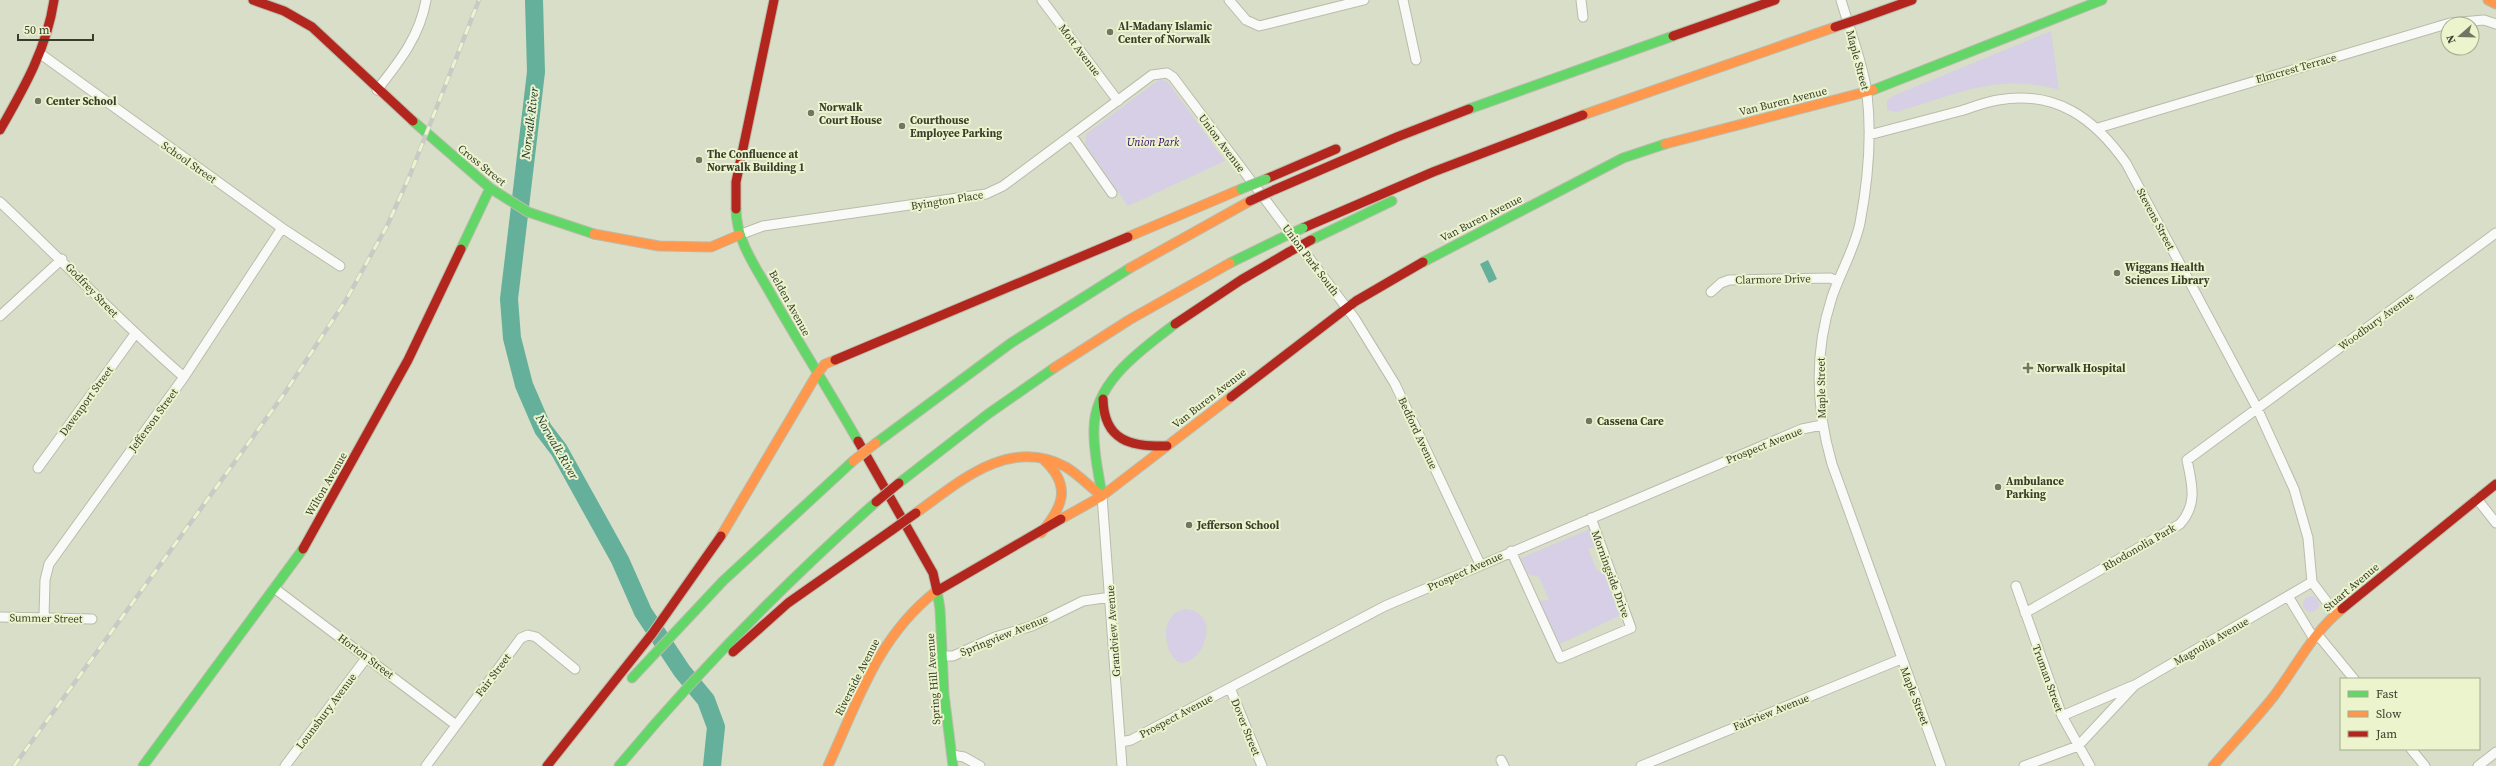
<svg xmlns="http://www.w3.org/2000/svg" width="2496" height="766" font-family="'Source Serif 4',serif">
  <style>
    .green { fill: #d6cfe5 }
    .water { fill: #65b09b }
    .lines { fill: none; stroke-linecap: round; stroke-linejoin: round }
    .river { stroke: #65b09b; stroke-width: 18 }
    .street-casing { stroke: #b9bcab; stroke-width: 11 }
    .fast-casing { stroke: #b9bcab; stroke-width: 11 }
    .slow-casing { stroke: #b9bcab; stroke-width: 11 }
    .jam-casing { stroke: #b9bcab; stroke-width: 11 }
    .street { stroke: #f9faf7; stroke-width: 9 }
    .fast { stroke: #63d668; stroke-width: 9 }
    .slow { stroke: #ff974d; stroke-width: 9 }
    .jam { stroke: #b3261e; stroke-width: 9 }
    .rail-casing { stroke: #c9cac5; stroke-width: 4.5 }
    .rail { stroke: #ebf4cd; stroke-width: 3; stroke-dasharray: 9; stroke-linecap: butt }
    .fast-bridge-casing { stroke: #b9bcab; stroke-width: 11; stroke-linecap: butt }
    .slow-bridge-casing { stroke: #b9bcab; stroke-width: 11; stroke-linecap: butt }
    .jam-bridge-casing { stroke: #b9bcab; stroke-width: 11; stroke-linecap: butt }
    .fast-bridge { stroke: #63d668; stroke-width: 9 }
    .slow-bridge { stroke: #ff974d; stroke-width: 9 }
    .jam-bridge { stroke: #b3261e; stroke-width: 9 }
    .poi-dot { fill: #717563; stroke: #ebf4cd; stroke-width: 1.5 }
    .labels { text-anchor: middle; stroke-width: 4; stroke-linejoin: round; paint-order: stroke }
    .poi-label { font-size: 11px; font-weight: bold; fill: #393d2d; stroke: #ebf4cd; text-anchor: start }
    .street-label { font-size: 11px; fill: #393d2d; stroke: #ebf4cd }
    .park-label { font-size: 11px; font-style: italic; fill: #37016b; stroke: #ebf4cd }
    .water-label { font-size: 12px; font-style: italic; fill: #203731; stroke: #ebf4cd }
  </style>
  <rect width="100%" height="100%" fill="#d9dec8"/>
  <!-- green -->
  <path class="green" d="M2051,31l8,59c-61,-18 -106,6 -163,22l-9,-2v-9l6,-5z
    M1160,79l8,3 57,79 -97,45 -43,-62 1,-10z
    M1590,529l7,18 -9,1 9,23 10,2 14,42 -61,29 -21,-43 10,-1 -10,-23 -11,-3 -7,-16z
    M2303 604a8 8 0 1 1 16 0a8 8 0 1 1-16 0Z
    M1185,609c37,2 20,54 -4,54 -16,-4 -25,-48 4,-54z"/>
  <!-- water -->
  <path class="water" d="M1488,260l9,19 -8,4 -9,-19z"/>
  <g class="lines">
    <!-- river -->
    <path class="river" d="M534,0l2,72 -27,227 3,39 12,47 19,44 16,21 61,110 23,52 39,59 24,29 10,27 -4,39"/>
    <!-- street casing -->
    <g class="street-casing">
      <path id="street" d="M1042,0l76,101
        M1229,0l17,20 13,6 105,-26
        M1403,0l13,60
        M1581,0l2,17
        M1841,0c8,28 23,66 26,94 5,43 1,87 -7,129 -5,25 -20,50 -28,74 -18,55 -16,112 0,167l109,302
        M42,55l240,173 58,38
        M377,90c22,-28 43,-54 49,-90
        M2098,128l352,-105 34,-3 12,4
        M1869,135c30,-8 61,-16 91,-24 13,-4 25,-9 38,-11 58,-10 96,18 128,63l131,245 37,81 14,49 4,44 24,32
        M1072,136l40,57
        M0,202c62,58 120,120 184,175
        M739,235l24,-9 223,-32 17,-8 149,-111 15,-2 6,4 182,242 40,65 85,180
        M1711,292l10,-9 8,-3 101,-2 8,3
        M0,316l62,-57
        M38,468l97,-134
        M1102,496l20,270
        M2477,499l19,24
        M1511,551l49,107 71,-30 -40,-110
        M2016,586l46,130 28,50
        M274,588l182,137
        M2288,596l26,43
        M2025,613l155,-89c18,-20 12,-40 7,-64l309,-227
        M0,617l92,2
        M44,617l1,-37 4,-16 135,-187 98,-149
        M2317,634l37,45
        M942,656h11l42,-19 37,-11 51,-25 28,-4
        M1230,688l32,78
        M2062,716l70,-30
        M1121,742l10,-2 254,-134 417,-177 20,-4
        M2411,749l14,17
        M952,755l12,2 16,9
        M1501,760l3,6
        M285,766l82,-109
        M426,766l95,-128 7,-3 8,2 39,32
        M1641,766l260,-107
        M2024,766l54,-20 57,-61 177,-103
        M2478,766l18,-14"/>
    </g>
    <!-- fast casing -->
    <g class="fast-casing">
      <path id="fast" d="M1873,90l229,-90
        M1469,109l204,-73
        M413,121l77,67 38,24 66,22
        M736,209c0,32 21,60 36,87 28,49 58,96 86,145
        M1311,240l81,-39
        M461,249l29,-61
        M1423,262l200,-104 42,-14
        M1230,263l49,-24
        M876,443l135,-100 119,-75
        M899,483l89,-69 66,-46
        M1102,496c-3,-22 -9,-44 -8,-67 0,-47 47,-79 81,-105
        M935,592l2,-1 3,18 4,85 9,72
        M632,678l91,-97 130,-120
        M143,766l160,-217
        M619,766c79,-95 165,-182 257,-264"/>
    </g>
    <!-- slow casing -->
    <g class="slow-casing">
      <path id="slow" d="M2488,0l8,4
        M1583,115l252,-88
        M1665,144l208,-54
        M594,234l65,12 52,1 28,-12
        M1128,237l113,-48
        M1130,268l120,-67
        M1054,368l75,-48 101,-57
        M916,513c44,-32 94,-77 150,-46 13,8 24,20 36,29
        M1061,519l41,-23 129,-99
        M1041,533c22,-26 31,-47 3,-73
        M721,536l96,-162 8,-10 10,-4
        M828,766c30,-65 49,-128 107,-174
        M2213,766c20,-23 42,-46 61,-70 22,-29 39,-64 68,-87"/>
    </g>
    <!-- jam casing -->
    <g class="jam-casing">
      <path id="jam" d="M253,0l31,11 28,16 101,94
        M1859,19l53,-19
        M1673,36l102,-36
        M0,130c24,-42 47,-82 54,-130
        M1266,179l70,-30
        M1274,190l123,-53 72,-28
        M736,209v-27l38,-182
        M1303,228l130,-56 150,-57
        M1175,324l66,-44 48,-28
        M835,360l293,-123
        M1231,397l125,-96 67,-39
        M1103,399c1,42 28,48 64,47
        M858,441l75,132 4,18 124,-72
        M303,549l105,-189 53,-111
        M2342,609l154,-125
        M733,652l55,-49 104,-73
        M547,766l105,-132 69,-98"/>
    </g>
    <!-- street -->
    <use href="#street" class="street"/>
    <!-- fast -->
    <use href="#fast" class="fast"/>
    <!-- slow -->
    <use href="#slow" class="slow"/>
    <!-- jam -->
    <use href="#jam" class="jam"/>
    <!-- rail casing -->
    <g class="rail-casing">
      <path id="rail" d="M14,766l270,-372 62,-94 41,-74 23,-51 69,-175"/>
    </g>
    <!-- rail -->
    <use href="#rail" class="rail"/>
    <!-- fast-bridge casing -->
    <g class="fast-bridge-casing">
      <path id="fast-bridge" d="M1241,189l25,-10
        M1279,239l24,-11"/>
    </g>
    <!-- slow-bridge casing -->
    <g class="slow-bridge-casing">
      <path id="slow-bridge" d="M853,461l23,-18"/>
    </g>
    <!-- jam-bridge casing -->
    <g class="jam-bridge-casing">
      <path id="jam-bridge" d="M1835,27l24,-8
        M1250,201l24,-11
        M1289,252l22,-12
        M876,502l23,-19
        M892,530l24,-17"/>
    </g>
    <!-- fast-bridge -->
    <use href="#fast-bridge" class="fast-bridge"/>
    <!-- slow-bridge -->
    <use href="#slow-bridge" class="slow-bridge"/>
    <!-- jam-bridge -->
    <use href="#jam-bridge" class="jam-bridge"/>
  </g>
  <!-- markers -->
  <g class="poi-dot">
    <circle cx="1110" cy="32" r="4"/>
    <circle cx="38" cy="101" r="4"/>
    <circle cx="811" cy="113" r="4"/>
    <circle cx="902" cy="126" r="4"/>
    <circle cx="699" cy="160" r="4"/>
    <circle cx="2117" cy="273" r="4"/>
    <path d="M2026 362h4v4h4v4h-4v4h-4v-4h-4v-4h4z"/>
    <circle cx="1589" cy="421" r="4"/>
    <circle cx="1998" cy="487" r="4"/>
    <circle cx="1189" cy="525" r="4"/>
  </g>
  <g class="labels">
    <!-- poi labels -->
    <g class="poi-label">
      <text x="1118" y="30">Al-Madany Islamic<tspan x="1118" dy="13">Center of Norwalk</tspan></text>
      <text x="46" y="105">Center School</text>
      <text x="819" y="111">Norwalk<tspan x="819" dy="13">Court House</tspan></text>
      <text x="910" y="124">Courthouse<tspan x="910" dy="13">Employee Parking</tspan></text>
      <text x="707" y="158">The Confluence at<tspan x="707" dy="13">Norwalk Building 1</tspan></text>
      <text x="2125" y="271">Wiggans Health<tspan x="2125" dy="13">Sciences Library</tspan></text>
      <text x="2037" y="372">Norwalk Hospital</text>
      <text x="1597" y="425">Cassena Care</text>
      <text x="2006" y="485">Ambulance<tspan x="2006" dy="13">Parking</tspan></text>
      <text x="1197" y="529">Jefferson School</text>
    </g>
    <!-- street labels -->
    <g class="street-label">
      <text transform="translate(1080 50) rotate(53)" y="4">Mott Avenue</text>
      <text transform="translate(1858 60) rotate(75)" y="4">Maple Street</text>
      <text transform="translate(2296 68) rotate(-16)" y="4">Elmcrest Terrace</text>
      <text transform="translate(1783 101) rotate(-14)" y="4">Van Buren Avenue</text>
      <text transform="translate(1222 143) rotate(53)" y="4">Union Avenue</text>
      <text transform="translate(189 162) rotate(35)" y="4">School Street</text>
      <text transform="translate(482 165) rotate(39)" y="4">Cross Street</text>
      <text transform="translate(947 200) rotate(-9)" y="4">Byington Place</text>
      <text transform="translate(1481 218) rotate(-27)" y="4">Van Buren Avenue</text>
      <text transform="translate(2156 219) rotate(62)" y="4">Stevens Street</text>
      <text transform="translate(1311 260) rotate(53)" y="4">Union Park South</text>
      <text transform="translate(1773 279) rotate(-1)" y="4">Clarmore Drive</text>
      <text transform="translate(92 290) rotate(46)" y="4">Godfrey Street</text>
      <text transform="translate(790 303) rotate(61)" y="4">Belden Avenue</text>
      <text transform="translate(2376 321) rotate(-36)" y="4">Woodbury Avenue</text>
      <text transform="translate(1821 388) rotate(-91)" y="4">Maple Street</text>
      <text transform="translate(1209 398) rotate(-38)" y="4">Van Buren Avenue</text>
      <text transform="translate(86 401) rotate(-54)" y="4">Davenport Street</text>
      <text transform="translate(153 420) rotate(-54)" y="4">Jefferson Street</text>
      <text transform="translate(1418 433) rotate(65)" y="4">Bedford Avenue</text>
      <text transform="translate(1764 445) rotate(-22)" y="4">Prospect Avenue</text>
      <text transform="translate(326 484) rotate(-60)" y="4">Wilton Avenue</text>
      <text transform="translate(2139 547) rotate(-30)" y="4">Rhodonolia Park</text>
      <text transform="translate(1465 571) rotate(-24)" y="4">Prospect Avenue</text>
      <text transform="translate(1611 574) rotate(70)" y="4">Morningside Drive</text>
      <text transform="translate(2351 587) rotate(-40)" y="4">Stuart Avenue</text>
      <text transform="translate(46 618) rotate(1)" y="4">Summer Street</text>
      <text transform="translate(1113 631) rotate(-94)" y="4">Grandview Avenue</text>
      <text transform="translate(1004 635) rotate(-22)" y="4">Springview Avenue</text>
      <text transform="translate(2211 641) rotate(-30)" y="4">Magnolia Avenue</text>
      <text transform="translate(366 656) rotate(37)" y="4">Horton Street</text>
      <text transform="translate(493 675) rotate(-53)" y="4">Fair Street</text>
      <text transform="translate(857 677) rotate(-63)" y="4">Riverside Avenue</text>
      <text transform="translate(2048 678) rotate(70)" y="4">Truman Street</text>
      <text transform="translate(933 679) rotate(-94)" y="4">Spring Hill Avenue</text>
      <text transform="translate(1915 696) rotate(69)" y="4">Maple Street</text>
      <text transform="translate(326 711) rotate(-53)" y="4">Lounsbury Avenue</text>
      <text transform="translate(1771 712) rotate(-22)" y="4">Fairview Avenue</text>
      <text transform="translate(1176 716) rotate(-28)" y="4">Prospect Avenue</text>
      <text transform="translate(1246 727) rotate(68)" y="4">Dover Street</text>
    </g>
    <!-- park labels -->
    <g class="park-label">
      <text x="1153" y="146">Union Park</text>
    </g>
    <!-- water labels -->
    <g class="water-label">
      <text transform="translate(530 123) rotate(-83)" y="4">Norwalk River</text>
      <text transform="translate(557 447) rotate(60)" y="4">Norwalk River</text>
    </g>
  </g>
  <!-- legend -->
  <rect x="2340" y="678" width="140" height="72" fill="#ebf4cd" stroke="#a4ab8d"/>
  <rect x="2348" y="691" width="20" height="6" fill="#63d668" stroke="#a4ab8d"/>
  <text x="2376" y="698" font-size="12" fill="#393d2d">Fast</text>
  <rect x="2348" y="711" width="20" height="6" fill="#ff974d" stroke="#a4ab8d"/>
  <text x="2376" y="718" font-size="12" fill="#393d2d">Slow</text>
  <rect x="2348" y="731" width="20" height="6" fill="#b3261e" stroke="#a4ab8d"/>
  <text x="2376" y="738" font-size="12" fill="#393d2d">Jam</text>
  <!-- north arrow -->
  <g transform="translate(2460 36) rotate(250)"><circle r="19" fill="#ebf4cd" stroke="#a4ab8d"/>
  <path d="M0-3L7 15L0 10L-7 15Z" fill="#717563"/>
  <text y="-6" font-size="11" font-weight="bold" text-anchor="middle" fill="#393d2d">N</text>
  </g>
  <!-- scale -->
  <path d="M18 34v6h75v-6" fill="none" stroke="#393d2d" stroke-width="2"/>
  <text x="24" y="34" font-size="12" fill="#393d2d" stroke="#ebf4cd" stroke-width="3" paint-order="stroke">50 m</text>
</svg>
